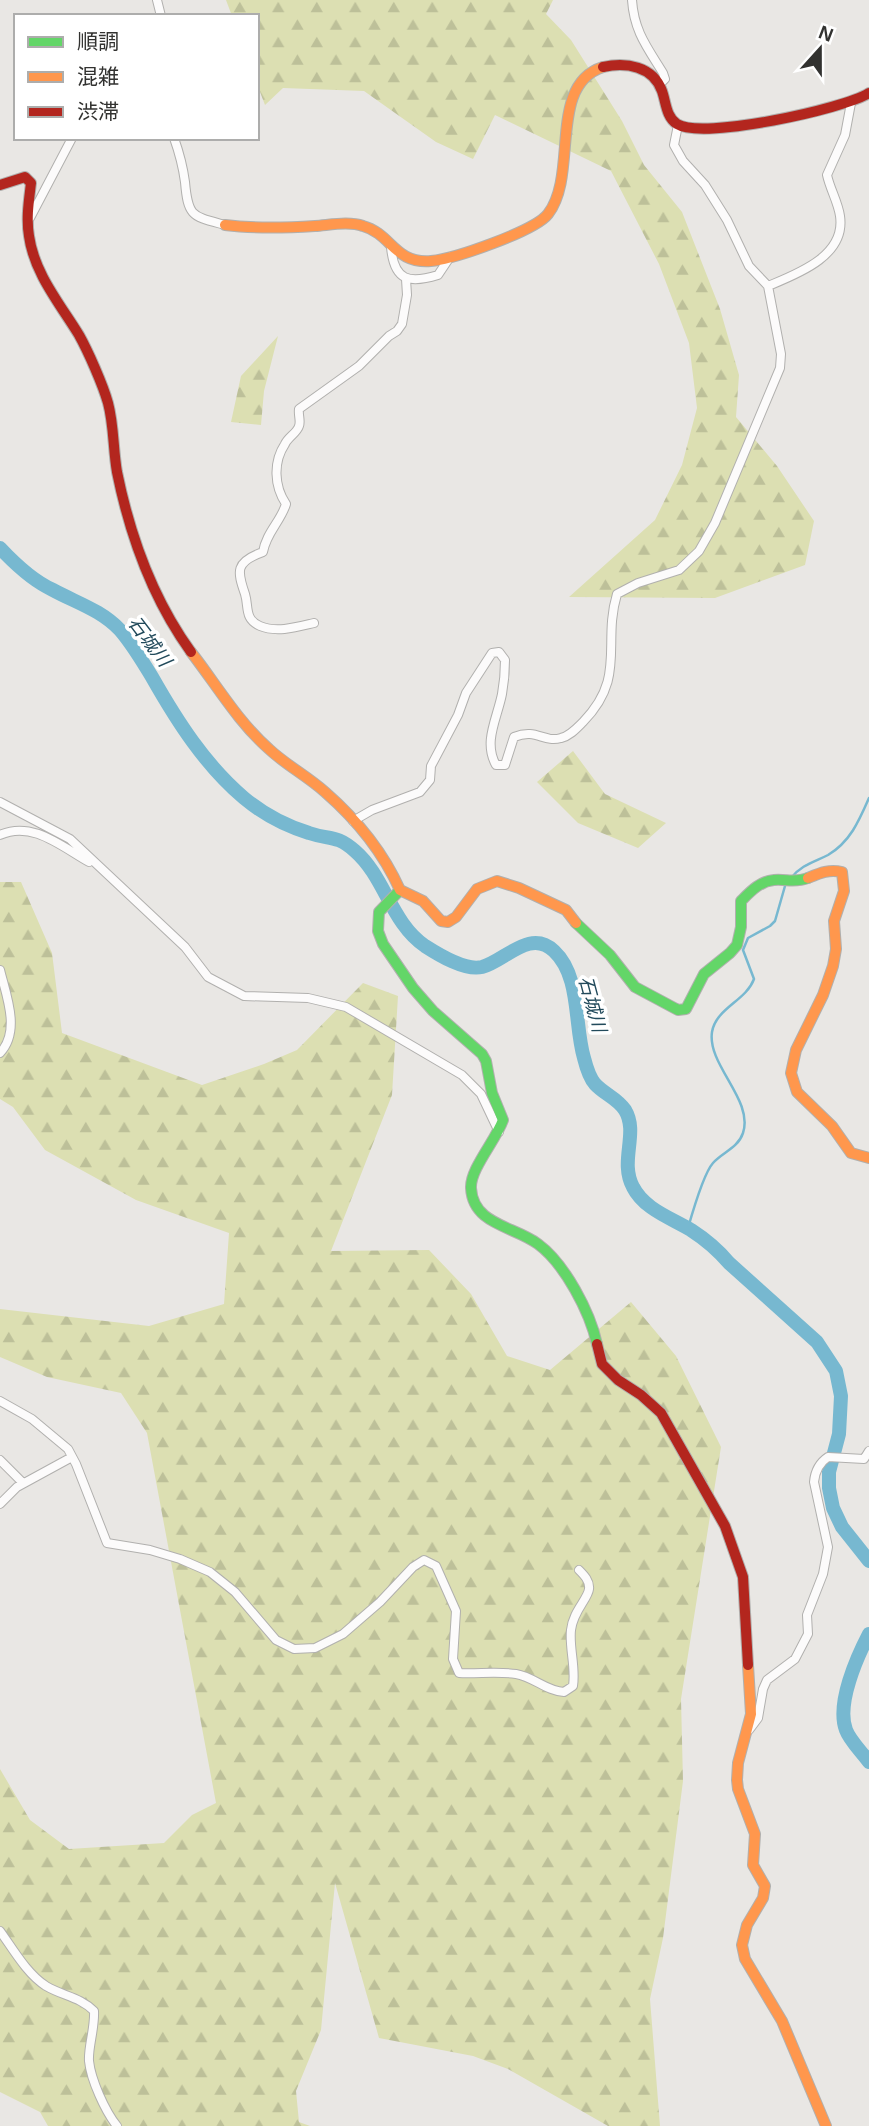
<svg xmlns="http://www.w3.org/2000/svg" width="869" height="2126" font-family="Helvetica,'Noto Sans JP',sans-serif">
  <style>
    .forest { fill: url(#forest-firs) }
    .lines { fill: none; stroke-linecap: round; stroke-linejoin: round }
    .stream { stroke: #77b8d0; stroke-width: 2.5 }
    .river { stroke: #77b8d0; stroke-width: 14 }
    .street-casing { stroke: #b1b0ae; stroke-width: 10 }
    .fast-casing { stroke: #b1b0ae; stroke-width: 12 }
    .slow-casing { stroke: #b1b0ae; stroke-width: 12 }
    .jam-casing { stroke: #b1b0ae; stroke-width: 12 }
    .street { stroke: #fcfbfb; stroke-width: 8 }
    .fast { stroke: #63d668; stroke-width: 10 }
    .slow { stroke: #ff974d; stroke-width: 10 }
    .jam { stroke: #b3261e; stroke-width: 10 }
    .labels { text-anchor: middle; stroke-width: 7; stroke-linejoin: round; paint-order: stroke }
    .water-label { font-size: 19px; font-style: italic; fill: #224a5b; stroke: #fff }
  </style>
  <defs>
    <pattern id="forest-firs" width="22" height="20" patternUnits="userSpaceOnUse" patternTransform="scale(1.75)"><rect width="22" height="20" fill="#dcdfb2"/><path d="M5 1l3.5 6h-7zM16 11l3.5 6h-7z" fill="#bdc099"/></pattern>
  </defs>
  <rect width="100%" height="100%" fill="#e9e7e4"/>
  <!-- forest -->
  <path class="forest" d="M226,0h327l-7,14 25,26 51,81 22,44 38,47 38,97 19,66 -3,42 41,49 37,55 -9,44 -90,33 -146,-1 86,-77 27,-55 15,-57 -8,-65 -30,-79 -48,-93 -116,-56 -22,44 -37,-17 -72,-51 -81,-3 -18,17 -8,-21v-68h-25z
    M278,336l-14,55 -3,34 -30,-3 10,-46z
    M573,751l32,43 61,29 -28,25 -60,-25 -41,-41z
    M0,882h21l31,71 10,80 140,52 62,-21 33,-14 66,-67 35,13 -6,99 -61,156 98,-1 42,44 36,62 43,14 81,-68 45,54 45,91 -40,252 2,82 -20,157 -13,61 10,127h-52l-100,-57 -35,-13 -94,-18 -44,-155 -14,147 -25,61 3,31 11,4h-262l-8,-14 -40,-20v-323l30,51 39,29 95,-6 28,-28 24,-12 -69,-370 -26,-40 -74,-16 -47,-20v-48l149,17 75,-22 5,-71 -93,-33 -91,-50 -32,-43 -13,-8z"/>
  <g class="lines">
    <!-- stream -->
    <path class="stream" d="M791,878c10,-13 23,-16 37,-23 22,-13 31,-34 41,-57
      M688,1228c4,-14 16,-55 25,-65 10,-11 25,-15 30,-30 11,-33 -36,-68 -31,-101 4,-24 34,-31 42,-53l-11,-29 5,-12 22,-12 5,-5 10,-35"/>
    <!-- river -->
    <path class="river" d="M0,548c15,16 33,33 53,42 24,13 48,20 67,40 13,15 22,31 32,47 25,44 53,88 92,121 18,15 42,28 65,35 20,7 27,1 46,18 30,26 36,72 70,95 14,9 40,25 57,21 23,-6 48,-39 72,-16 27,25 20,74 30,107 2,8 5,19 11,26 9,10 22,14 30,26 14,23 -6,51 8,77 11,22 38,31 58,43 14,9 27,20 38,33l88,79 19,29 5,25 -2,38 -10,38v16l4,20 9,19 27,34
      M869,1634c-12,23 -33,70 -23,96 4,11 16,22 23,32"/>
    <!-- street casing -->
    <g class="street-casing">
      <path id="street" d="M157,0l4,16
        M632,0c2,31 15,47 31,73l2,6 -6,6
        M174,138c5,14 9,29 11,44 3,35 7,34 40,43
        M30,218l42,-80
        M391,247c3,34 18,37 47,28l12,-18
        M768,286c29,-12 78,-30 72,-70 -2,-14 -10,-27 -13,-41l18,-40 6,-32
        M314,623c-17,4 -37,10 -54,3 -16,-7 -11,-19 -15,-32 -8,-23 -10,-32 18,-42 3,-19 18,-31 23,-48 -12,-18 -13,-42 -1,-60 3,-7 12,-11 14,-18 2,-5 -1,-11 0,-17l60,-43 30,-30 8,-5 5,-7 5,-29 -1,-16
        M0,802l70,37 115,108 23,30 36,19 64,2 38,9 116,68 19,19 18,38
        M353,821l19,-11 48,-18 10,-12 1,-14 27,-51 8,-22 26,-40 7,-1 6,8c0,12 -1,23 -3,34 -5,25 -19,48 -6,71h9l9,-28c23,-9 29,6 47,1 9,-2 16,-10 22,-16 44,-45 19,-78 34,-128l21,-11 41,-13 20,-19 16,-28 65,-155 1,-14 -13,-68 -19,-20 -22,-46 -22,-35 -22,-24 -9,-16 4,-20
        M0,835c32,-15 62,12 89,27
        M0,970c6,25 21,61 0,83
        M0,1401l32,18 36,30 8,15 31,79 43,7 30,9 30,13 25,20 41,48 18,9 21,-1 28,-14 37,-32 33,-35 11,-7 12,6 20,45 -3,48 6,14c19,1 38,-2 57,1 18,3 30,17 48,18l9,-6c3,-19 -4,-38 -2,-56 2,-19 17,-31 18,-41 1,-8 -5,-14 -10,-19
        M0,1460l23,23
        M0,1504l17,-17 55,-30
        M749,1730l9,-12 5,-29 4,-9 28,-21 13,-25 -1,-19 16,-41 5,-27 -14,-65c1,-11 5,-19 14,-25l36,2 5,-8
        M0,1931c13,18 27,43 46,55 17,10 34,11 48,25 1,17 -6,36 -5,50 2,19 16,50 28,65"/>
    </g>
    <!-- fast casing -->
    <g class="fast-casing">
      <path id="fast" d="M400,890l-21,22 -1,19 5,13 30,44 20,23 49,43 4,7 6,32 11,27c-7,20 -33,49 -32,68 2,37 43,38 67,56 27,20 52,68 59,100
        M576,923l34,32 25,32 43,23 8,-1 18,-35 26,-21 7,-8 4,-18v-26c9,-9 19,-20 33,-21 13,-1 21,3 34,-2"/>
    </g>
    <!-- slow casing -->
    <g class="slow-casing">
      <path id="slow" d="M225,225c31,4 59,3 90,1 15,-1 34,-5 48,0 29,8 31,38 68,35 23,-2 104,-30 117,-47 31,-40 -1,-129 55,-147
        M191,652c25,32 47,70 78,97 17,16 38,27 56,43 31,27 58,60 75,98l23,11 18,20 7,1 8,-5 21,-28 20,-8 22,7 47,22 10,13
        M808,878c12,-5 21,-9 34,-6l2,19 -10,30 2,28 -3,17 -10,29 -27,55 -5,23 6,19 35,34 19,27 18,5
        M748,1665l3,49 -13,49 -1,17 1,9 17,45 -2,31 12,21 -2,12 -16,27 -5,20 3,14 37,62 44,105"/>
    </g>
    <!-- jam casing -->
    <g class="jam-casing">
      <path id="jam" d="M603,67c23,-5 50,-1 59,24 4,11 4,26 15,33 25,16 167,-15 192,-31
        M0,185l25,-8 6,6c-2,17 -5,35 -2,53 5,37 31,68 50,99 9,16 24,50 29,68 6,22 5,46 9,69 13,64 35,126 74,180
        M597,1344l5,20 16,16 23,15 20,18 64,113 18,51 5,88"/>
    </g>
    <!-- street -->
    <use href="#street" class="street"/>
    <!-- fast -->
    <use href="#fast" class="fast"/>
    <!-- slow -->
    <use href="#slow" class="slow"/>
    <!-- jam -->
    <use href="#jam" class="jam"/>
  </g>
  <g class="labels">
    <!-- water labels -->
    <g class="water-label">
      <text transform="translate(150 641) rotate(53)" y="7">石城川</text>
      <text transform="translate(593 1004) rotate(75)" y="7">石城川</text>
    </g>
  </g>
  <!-- legend -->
  <rect x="14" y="14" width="245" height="126" fill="#ffffff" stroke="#adadac" stroke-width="2"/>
  <rect x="28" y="37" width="35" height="10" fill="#63d668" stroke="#adadac" stroke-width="2"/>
  <text x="77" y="49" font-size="21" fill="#323230">順調</text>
  <rect x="28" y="72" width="35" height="10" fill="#ff974d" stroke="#adadac" stroke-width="2"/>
  <text x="77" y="84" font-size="21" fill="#323230">混雑</text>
  <rect x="28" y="107" width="35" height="10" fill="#b3261e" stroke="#adadac" stroke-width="2"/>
  <text x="77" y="119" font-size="21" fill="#323230">渋滞</text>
  <!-- north arrow -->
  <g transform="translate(820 49) rotate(21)" stroke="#ffffff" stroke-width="5" paint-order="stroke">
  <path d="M0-5L12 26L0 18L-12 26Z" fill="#323230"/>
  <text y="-10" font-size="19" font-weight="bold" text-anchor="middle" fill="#323230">N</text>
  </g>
</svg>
